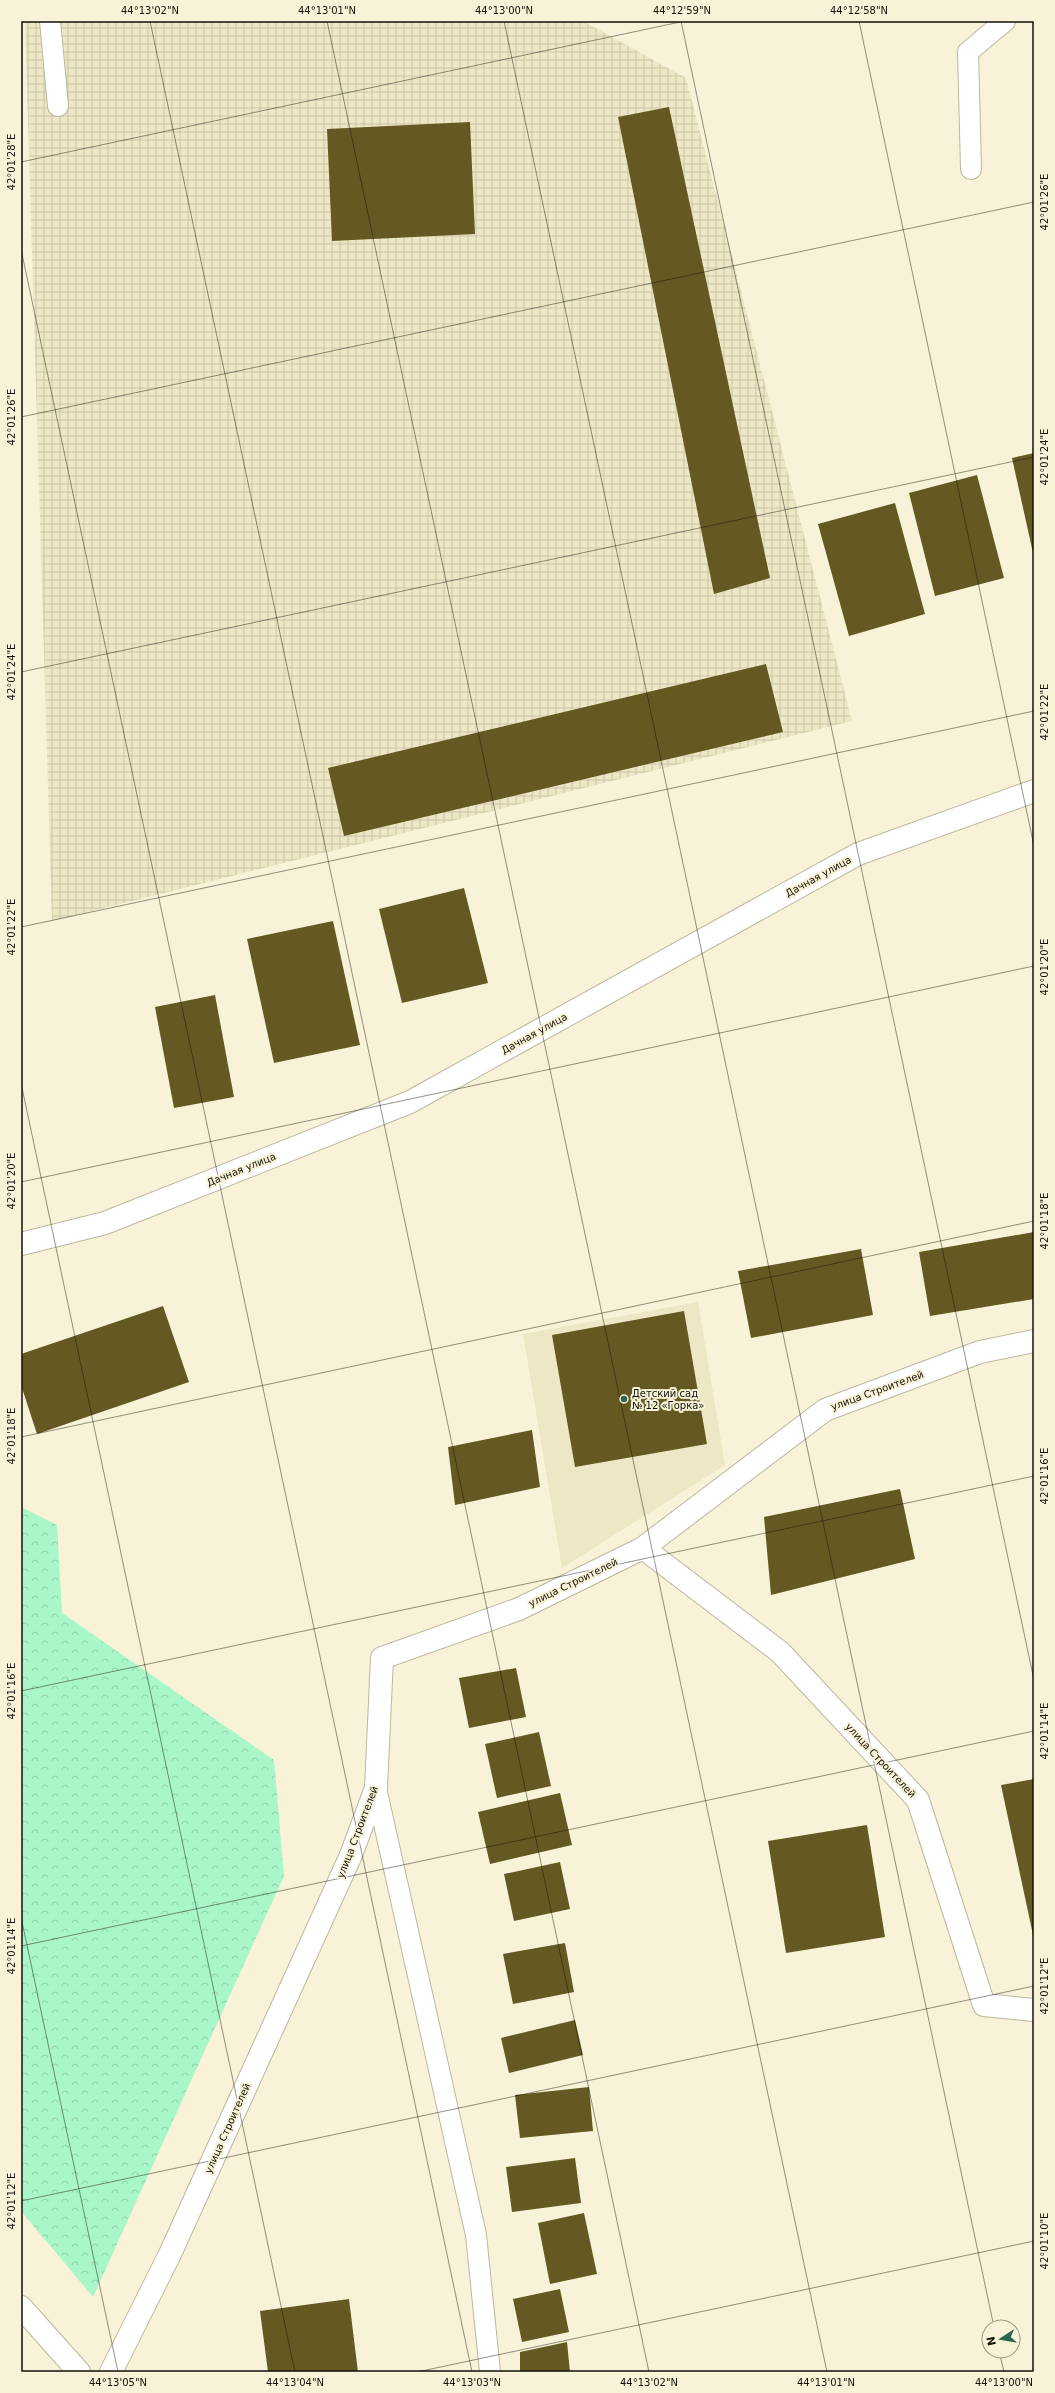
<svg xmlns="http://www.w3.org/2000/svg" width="1055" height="2393" font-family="'DejaVu Sans',sans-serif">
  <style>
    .built { fill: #eee7c5 }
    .industrial { fill: url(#industrial-grid) }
    .park { fill: url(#park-crowns) }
    .building { fill: #655923 }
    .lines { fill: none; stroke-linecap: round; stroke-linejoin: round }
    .service-casing { stroke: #bcb79d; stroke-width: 22 }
    .minor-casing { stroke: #bcb79d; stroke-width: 24 }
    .secondary-casing { stroke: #bcb79d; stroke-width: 24 }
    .service { stroke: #fff; stroke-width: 20 }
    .minor { stroke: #fff; stroke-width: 22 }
    .secondary { stroke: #fff; stroke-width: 22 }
    .ticks { fill: none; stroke: #121007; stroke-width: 1; stroke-opacity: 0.45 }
    .poi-dot { fill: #2c664e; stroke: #f8f3d8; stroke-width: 1.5 }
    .labels { text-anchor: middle; stroke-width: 4; stroke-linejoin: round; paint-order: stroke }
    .street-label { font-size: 10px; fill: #121007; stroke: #f8f3d8 }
    .poi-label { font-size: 10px; fill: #121007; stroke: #f8f3d8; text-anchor: start }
    .neatline { fill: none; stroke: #121007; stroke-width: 1.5 }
    .ticks-label { font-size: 10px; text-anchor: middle; fill: #121007 }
  </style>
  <defs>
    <pattern id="industrial-grid" width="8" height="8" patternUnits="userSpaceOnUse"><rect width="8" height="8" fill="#eee7c5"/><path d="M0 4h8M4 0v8" fill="none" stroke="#cbc5a8"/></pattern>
    <pattern id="park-crowns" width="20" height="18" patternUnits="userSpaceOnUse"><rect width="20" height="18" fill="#a9f6c9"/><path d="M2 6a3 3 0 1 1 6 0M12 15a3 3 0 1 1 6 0" fill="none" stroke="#90d2ab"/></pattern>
  </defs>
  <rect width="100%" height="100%" fill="#f8f3d8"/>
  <!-- built -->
  <path class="built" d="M698,1302l27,163 -163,103 -39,-234z"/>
  <!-- industrial -->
  <path class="industrial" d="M25,21h558l103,57 166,643 -800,200z"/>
  <!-- park -->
  <path class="park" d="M21,1507l36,18 5,88 212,147 10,116 -191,421 -72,-86z"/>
  <!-- building -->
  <path class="building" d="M669,107l101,471 -56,16 -96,-477z
    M470,122l5,112 -143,7 -5,-112z
    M1034,453v100h-1l-21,-95z
    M977,475l27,103 -69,18 -26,-103z
    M895,503l30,111 -76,22 -31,-112z
    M766,664l17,68 -439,104 -16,-68z
    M464,888l24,95 -86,20 -23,-94z
    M333,921l27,124 -86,18 -27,-124z
    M215,995l19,102 -60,11 -19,-101z
    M1034,1232v67l-104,17 -11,-64z
    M861,1249l12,66 -122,23 -13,-67z
    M163,1306l26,76 -152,52 -16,-49v-31z
    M684,1311l23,133 -132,23 -23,-132z
    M532,1430l8,57 -85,18 -7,-58z
    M900,1489l15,70 -144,36 -7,-78z
    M516,1668l10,49 -57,11 -10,-50z
    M539,1732l12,54 -54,12 -12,-54z
    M1034,1779v156h-1l-32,-150z
    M560,1793l12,52 -82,19 -12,-52z
    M867,1825l18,112 -99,16 -18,-112z
    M560,1862l10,47 -56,12 -10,-47z
    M565,1943l9,49 -61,12 -10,-50z
    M575,2020l8,35 -74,18 -8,-35z
    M589,2087l4,44 -73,7 -5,-43z
    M575,2158l6,45 -69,9 -6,-45z
    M584,2213l13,61 -47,10 -12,-61z
    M560,2289l9,43 -47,10 -9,-43z
    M349,2299l9,73h-90l-8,-61z
    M567,2342l3,30h-50v-20z"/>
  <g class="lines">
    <!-- service casing -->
    <g class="service-casing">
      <path id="service" d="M50,21l8,85
        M971,169l-3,-117 37,-31
        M376,1788l100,447 14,137"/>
    </g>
    <!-- minor casing -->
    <g class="minor-casing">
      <path id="minor" d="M21,1244l84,-21 305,-121 448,-248 176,-63
        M643,1548l137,104 138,148 66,205 50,5
        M111,2372l59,-118 181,-399 25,-67 6,-130 137,-49 124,-61 182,-138 155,-58 54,-11"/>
    </g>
    <!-- secondary casing -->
    <g class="secondary-casing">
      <path id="secondary" d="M21,2307l58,65"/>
    </g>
    <!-- service -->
    <use href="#service" class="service"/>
    <!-- minor -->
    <use href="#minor" class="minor"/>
    <!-- secondary -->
    <use href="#secondary" class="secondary"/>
  </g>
  <!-- ticks -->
  <path class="ticks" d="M150,21l499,2351M327,21l500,2351M504,21l490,2306M681,21l353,1659M859,21l175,825M21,162l664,-141M21,249l451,2123M21,417l1013,-215M21,672l1013,-215M21,927l1013,-216M21,1083l274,1289M21,1182l1013,-216M21,1437l1013,-216M21,1691l1013,-215M21,1917l97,455M21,1946l1013,-215M21,2201l1013,-215M999,2351l5,21M417,2372l617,-131"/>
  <!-- markers -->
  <circle class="poi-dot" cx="624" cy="1399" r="4"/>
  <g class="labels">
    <!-- street labels -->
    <g class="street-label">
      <text transform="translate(818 876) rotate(-29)" y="4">Дачная улица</text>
      <text transform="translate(534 1033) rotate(-29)" y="4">Дачная улица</text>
      <text transform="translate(241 1169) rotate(-22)" y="4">Дачная улица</text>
      <text transform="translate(877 1390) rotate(-20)" y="4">улица Строителей</text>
      <text transform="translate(573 1582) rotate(-26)" y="4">улица Строителей</text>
      <text transform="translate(881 1760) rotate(47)" y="4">улица Строителей</text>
      <text transform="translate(357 1832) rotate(-69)" y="4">улица Строителей</text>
      <text transform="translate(227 2128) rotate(-66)" y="4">улица Строителей</text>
    </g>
    <!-- poi labels -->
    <g class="poi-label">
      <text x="632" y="1397">Детский сад<tspan x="632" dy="12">№ 12 «Горка»</tspan></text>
    </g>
  </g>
  <!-- border -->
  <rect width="1055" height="2393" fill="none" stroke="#f8f3d8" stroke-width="44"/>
  <!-- north arrow -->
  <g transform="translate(1001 2339) rotate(258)"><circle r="19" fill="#f8f3d8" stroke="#9c9884"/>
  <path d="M0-3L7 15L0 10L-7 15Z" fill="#2c664e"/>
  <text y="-6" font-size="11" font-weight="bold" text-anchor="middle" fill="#121007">N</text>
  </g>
  <rect x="22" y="22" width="1011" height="2349" class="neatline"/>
  <g class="ticks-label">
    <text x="150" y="14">44°13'02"N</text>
    <text x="327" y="14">44°13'01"N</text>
    <text x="504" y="14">44°13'00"N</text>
    <text x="682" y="14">44°12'59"N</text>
    <text x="859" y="14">44°12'58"N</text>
    <text transform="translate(11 162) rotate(-90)" y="4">42°01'28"E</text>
    <text transform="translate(1044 202) rotate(-90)" y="4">42°01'26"E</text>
    <text transform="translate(11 417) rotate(-90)" y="4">42°01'26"E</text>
    <text transform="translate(1044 457) rotate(-90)" y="4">42°01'24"E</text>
    <text transform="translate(11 672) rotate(-90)" y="4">42°01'24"E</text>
    <text transform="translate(1044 712) rotate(-90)" y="4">42°01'22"E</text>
    <text transform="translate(11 927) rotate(-90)" y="4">42°01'22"E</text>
    <text transform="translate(1044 967) rotate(-90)" y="4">42°01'20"E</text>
    <text transform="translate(11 1181) rotate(-90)" y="4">42°01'20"E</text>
    <text transform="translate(1044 1221) rotate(-90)" y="4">42°01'18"E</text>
    <text transform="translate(11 1436) rotate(-90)" y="4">42°01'18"E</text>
    <text transform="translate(1044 1476) rotate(-90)" y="4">42°01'16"E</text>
    <text transform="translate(11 1691) rotate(-90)" y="4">42°01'16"E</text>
    <text transform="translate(1044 1731) rotate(-90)" y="4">42°01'14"E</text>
    <text transform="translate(11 1946) rotate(-90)" y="4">42°01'14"E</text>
    <text transform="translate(1044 1986) rotate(-90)" y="4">42°01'12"E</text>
    <text transform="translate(11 2201) rotate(-90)" y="4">42°01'12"E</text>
    <text transform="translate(1044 2241) rotate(-90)" y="4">42°01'10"E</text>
    <text x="118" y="2386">44°13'05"N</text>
    <text x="295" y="2386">44°13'04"N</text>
    <text x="472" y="2386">44°13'03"N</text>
    <text x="649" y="2386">44°13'02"N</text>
    <text x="826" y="2386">44°13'01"N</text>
    <text x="1004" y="2386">44°13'00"N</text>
  </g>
</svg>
